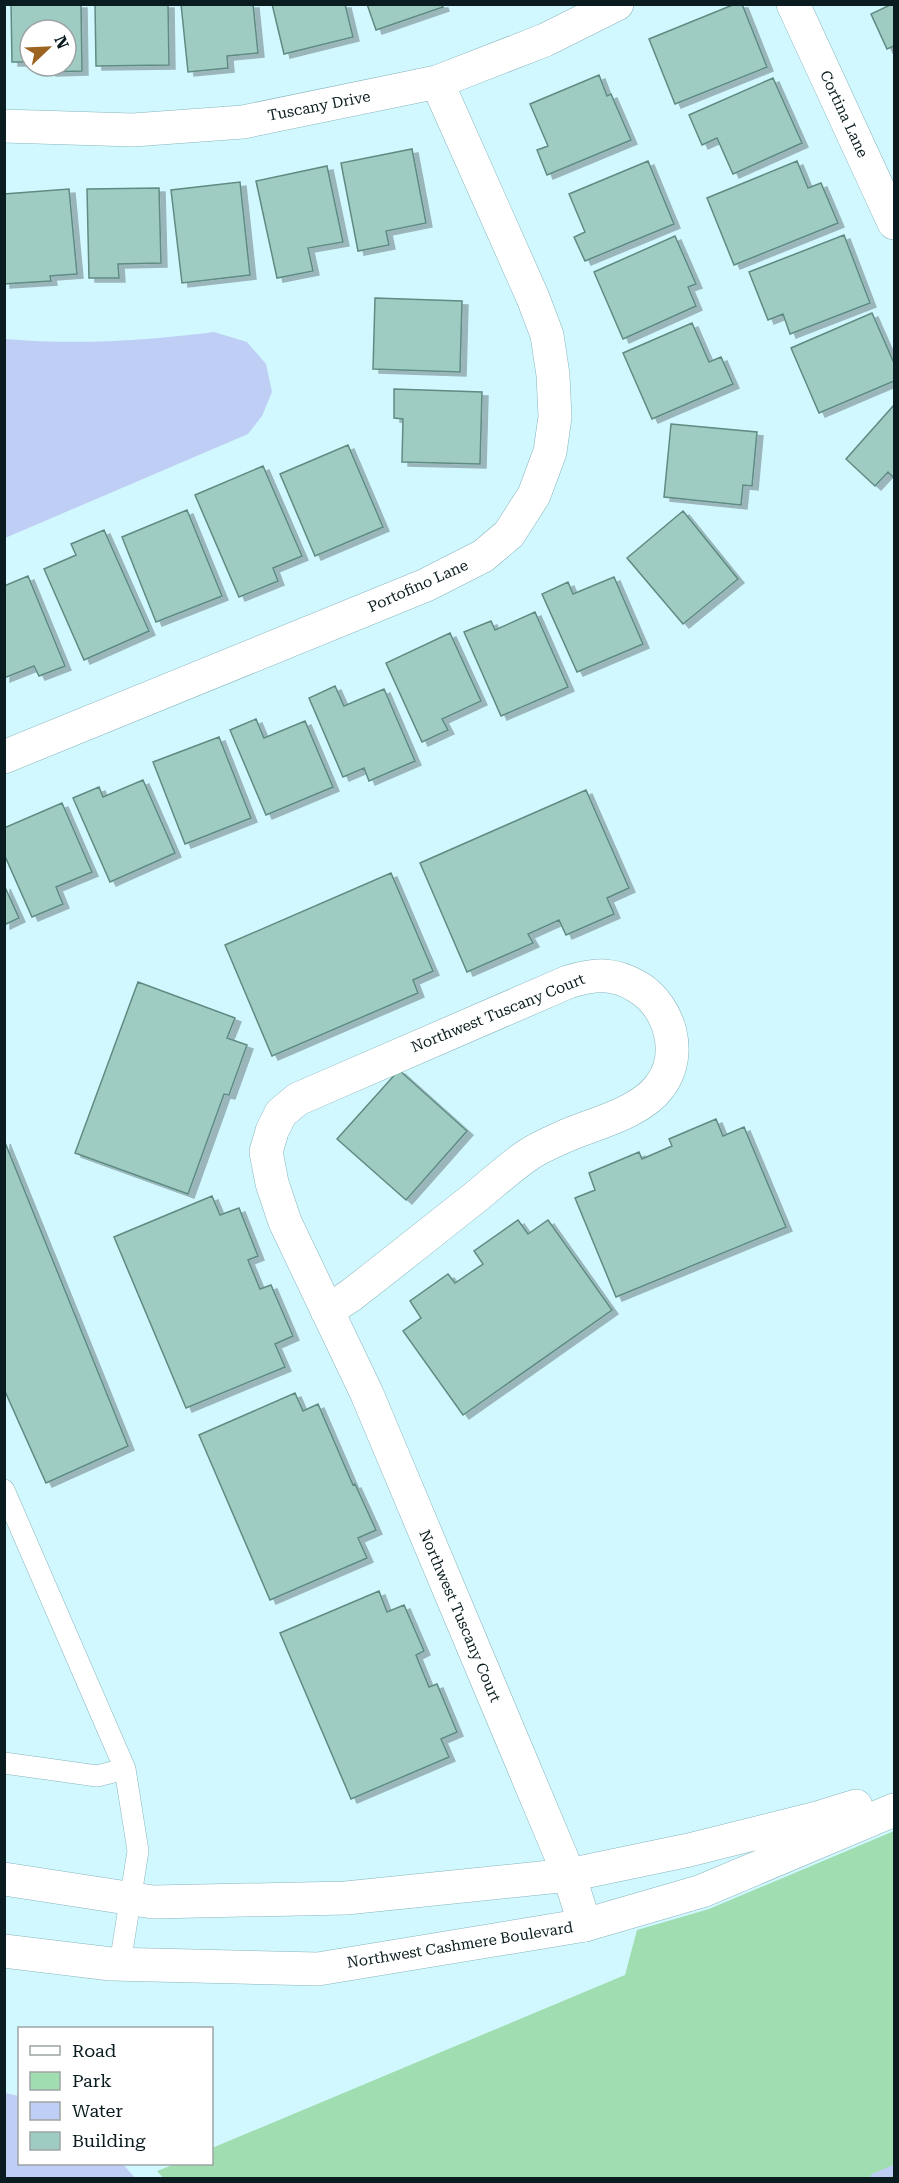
<svg xmlns="http://www.w3.org/2000/svg" width="899" height="2183" font-family="'Roboto Serif',serif">
  <style>
    .green { fill: #a0ddb0 }
    .water { fill: #bfcef4 }
    .lines { fill: none; stroke-linecap: round; stroke-linejoin: round }
    .stream { stroke: #bfcef4; stroke-width: 10 }
    .building { fill: #9eccc2; stroke: #5f8b83; stroke-width: 1.5; filter: url(#shadow) }
    .service-casing { stroke: #87b5bd; stroke-width: 22 }
    .minor-casing { stroke: #87b5bd; stroke-width: 34 }
    .tertiary-casing { stroke: #87b5bd; stroke-width: 34 }
    .service { stroke: #fff; stroke-width: 21 }
    .minor { stroke: #fff; stroke-width: 33 }
    .tertiary { stroke: #fff; stroke-width: 33 }
    .labels { text-anchor: middle; stroke-width: 6; stroke-linejoin: round; paint-order: stroke }
    .street-label { font-size: 15px; fill: #0a1c1f; stroke: #fff }
  </style>
  <defs>
    <filter id="shadow"><feDropShadow dx="6" dy="4" stdDeviation="0" flood-color="#0004"/></filter>
  </defs>
  <rect width="100%" height="100%" fill="#d2f8ff"/>
  <!-- green -->
  <path class="green" d="M894,1831v347h-731l-6,-7 18,-7h37v-16l413,-173 12,-45 72,-21z"/>
  <!-- water -->
  <path class="water" d="M214,332l33,10 19,22 6,28 -10,24 -14,18 -243,104v-199c70,6 139,2 209,-7z
    M5,2093l14,3 1,68h103l12,14h-130z"/>
  <g class="lines">
    <!-- stream -->
    <path class="stream" d="M875,2178l19,-8"/>
  </g>
  <!-- building -->
  <path class="building" d="M11,4h70l1,67 -32,1 -1,-6h17v-36h-36v32h-18z
    M95,4h73l1,61 -73,1z
    M181,4h72l5,49 -31,3 1,12 -40,4z
    M272,4h73l8,33 -69,17z
    M367,4h75l1,3 -67,23z
    M735,4h7l25,63 -92,37 -26,-65z
    M892,4h2v42l-7,3 -16,-35z
    M599,75l8,21 4,-2 20,46 -84,35 -10,-25 11,-4 -18,-42z
    M773,78l29,65 -69,31 -16,-36 -15,7 -13,-30z
    M412,149l14,74 -40,8 3,14 -31,6 -17,-88z
    M648,161l26,63 -89,37 -11,-24 11,-5 -16,-38z
    M797,161l11,27 13,-5 17,40 -104,42 -27,-67z
    M327,166l16,76 -35,6 5,23 -36,7 -21,-97z
    M240,182l10,93 -68,8 -11,-93z
    M159,188l2,75 -43,1 1,14h-30l-2,-89z
    M69,189l8,85 -27,2 1,5 -47,3v-90z
    M844,235l26,68 -80,31 -7,-20 -15,6 -19,-48z
    M675,236l21,48 -8,3 8,19 -73,33 -29,-67z
    M375,298l87,3 -2,71 -87,-3z
    M872,313l22,50v18l-75,32 -28,-65z
    M692,323l17,39 12,-5 12,27 -81,35 -29,-66z
    M394,389l88,3 -2,72 -78,-2 1,-43 -9,-1z
    M894,405v73l-6,-6 -13,14 -29,-27z
    M671,424l86,8 -5,54 -9,-1 -2,20 -77,-8z
    M348,445l35,82 -68,29 -35,-82z
    M263,466l39,90 -29,12 5,13 -39,16 -44,-102z
    M187,510l35,86 -66,26 -34,-85z
    M683,511l55,68 -55,45 -56,-66z
    M104,530l45,101 -65,29 -40,-91 32,-14 -5,-11z
    M28,576l37,90 -26,10 -5,-10 -30,12v-92z
    M614,577l29,67 -66,28 -35,-78 26,-12 5,12z
    M535,612l33,75 -67,29 -37,-84 27,-11 4,9z
    M450,633l31,68 -39,18 6,11 -26,12 -36,-79z
    M335,686l9,20 40,-17 31,72 -46,20 -5,-13 -21,9 -34,-79z
    M256,719l8,19 41,-17 28,66 -67,28 -36,-85z
    M219,737l32,81 -66,26 -32,-82z
    M143,780l32,73 -65,29 -37,-84 26,-11 4,10z
    M586,790l43,98 -22,10 7,16 -48,21 -7,-15 -31,14 5,9 -66,29 -47,-109z
    M62,803l30,69 -36,15 7,17 -31,13 -28,-63v-26z
    M391,873l42,98 -20,9 5,13 -146,63 -47,-111z
    M4,885l15,33 -15,7z
    M138,982l97,36 -8,20 20,7 -18,50 -5,-1 -36,100 -113,-41z
    M399,1070l68,61 -61,69 -69,-61z
    M716,1119l7,17 21,-9 42,100 -170,70 -41,-99 20,-8 -6,-17 50,-21 3,7 30,-13 -3,-7z
    M4,1140l124,306 -82,37 -42,-94z
    M212,1196l8,19 19,-7 19,48 -10,4 12,29 11,-4 22,51 -18,8 10,23 -99,41 -72,-171z
    M518,1220l10,14 20,-14 64,90 -149,105 -60,-84 18,-13 -11,-17 38,-27 7,9 28,-19 -9,-13z
    M295,1393l8,18 15,-7 35,81 2,-1 21,46 -18,8 9,20 -97,42 -71,-165z
    M379,1591l8,21 17,-7 20,46 -8,4 13,32 8,-3 20,48 -16,7 8,18 -98,42 -71,-166z"/>
  <g class="lines">
    <!-- service casing -->
    <g class="service-casing">
      <path id="service" d="M4,1490l121,279 13,82 -18,113
        M4,1763l93,13 28,-7"/>
    </g>
    <!-- minor casing -->
    <g class="minor-casing">
      <path id="minor" d="M793,4l101,219
        M4,126l129,4 110,-8 194,-40 108,-42 72,-36
        M4,757l422,-172 57,-29 26,-22 25,-39 16,-43 5,-35 -2,-42 -6,-40 -14,-37 -96,-216
        M327,1311l23,-15c40,-31 79,-62 118,-93 20,-15 39,-34 60,-48 10,-7 22,-12 33,-17 30,-14 79,-24 99,-52 24,-32 10,-79 -22,-99 -25,-15 -43,-13 -70,-5l-270,117 -17,14 -9,18 -6,21 6,31 13,39 82,172 202,481 16,50"/>
    </g>
    <!-- tertiary casing -->
    <g class="tertiary-casing">
      <path id="tertiary" d="M4,1879l149,23 193,-4 223,-23 120,-25 128,-32 39,-12
        M4,1951l107,13 207,5 267,-44 117,-34 192,-81"/>
    </g>
    <!-- service -->
    <use href="#service" class="service"/>
    <!-- minor -->
    <use href="#minor" class="minor"/>
    <!-- tertiary -->
    <use href="#tertiary" class="tertiary"/>
  </g>
  <g class="labels">
    <!-- street labels -->
    <g class="street-label">
      <text transform="translate(319 106) rotate(-11)" y="5">Tuscany Drive</text>
      <text transform="translate(844 114) rotate(65)" y="5">Cortina Lane</text>
      <text transform="translate(418 586) rotate(-24)" y="5">Portofino Lane</text>
      <text transform="translate(498 1013) rotate(-22)" y="5">Northwest Tuscany Court</text>
      <text transform="translate(460 1616) rotate(67)" y="5">Northwest Tuscany Court</text>
      <text transform="translate(460 1945) rotate(-9)" y="5">Northwest Cashmere Boulevard</text>
    </g>
  </g>
  <!-- border -->
  <rect width="899" height="2183" fill="none" stroke="#0a1c1f" stroke-width="12"/>
  <!-- legend -->
  <rect x="18" y="2027" width="195" height="138" fill="#ffffff" stroke="#9da4a5" stroke-width="1.5"/>
  <rect x="30" y="2046" width="30" height="9" fill="#ffffff" stroke="#9da4a5" stroke-width="1.5"/>
  <text x="72" y="2057" font-size="18" fill="#0a1c1f">Road</text>
  <rect x="30" y="2072" width="30" height="18" fill="#a0ddb0" stroke="#9da4a5" stroke-width="1.5"/>
  <text x="72" y="2087" font-size="18" fill="#0a1c1f">Park</text>
  <rect x="30" y="2102" width="30" height="18" fill="#bfcef4" stroke="#9da4a5" stroke-width="1.5"/>
  <text x="72" y="2117" font-size="18" fill="#0a1c1f">Water</text>
  <rect x="30" y="2132" width="30" height="18" fill="#9eccc2" stroke="#9da4a5" stroke-width="1.5"/>
  <text x="72" y="2147" font-size="18" fill="#0a1c1f">Building</text>
  <!-- north arrow -->
  <g transform="translate(48 48) rotate(67)"><circle r="28" fill="#ffffff" stroke="#9da4a5" stroke-width="1.5"/>
  <path d="M0-4.5L10 22L0 15L-10 22Z" fill="#9d6321"/>
  <text y="-9" font-size="16" font-weight="bold" text-anchor="middle" fill="#0a1c1f">N</text>
  </g>
</svg>
